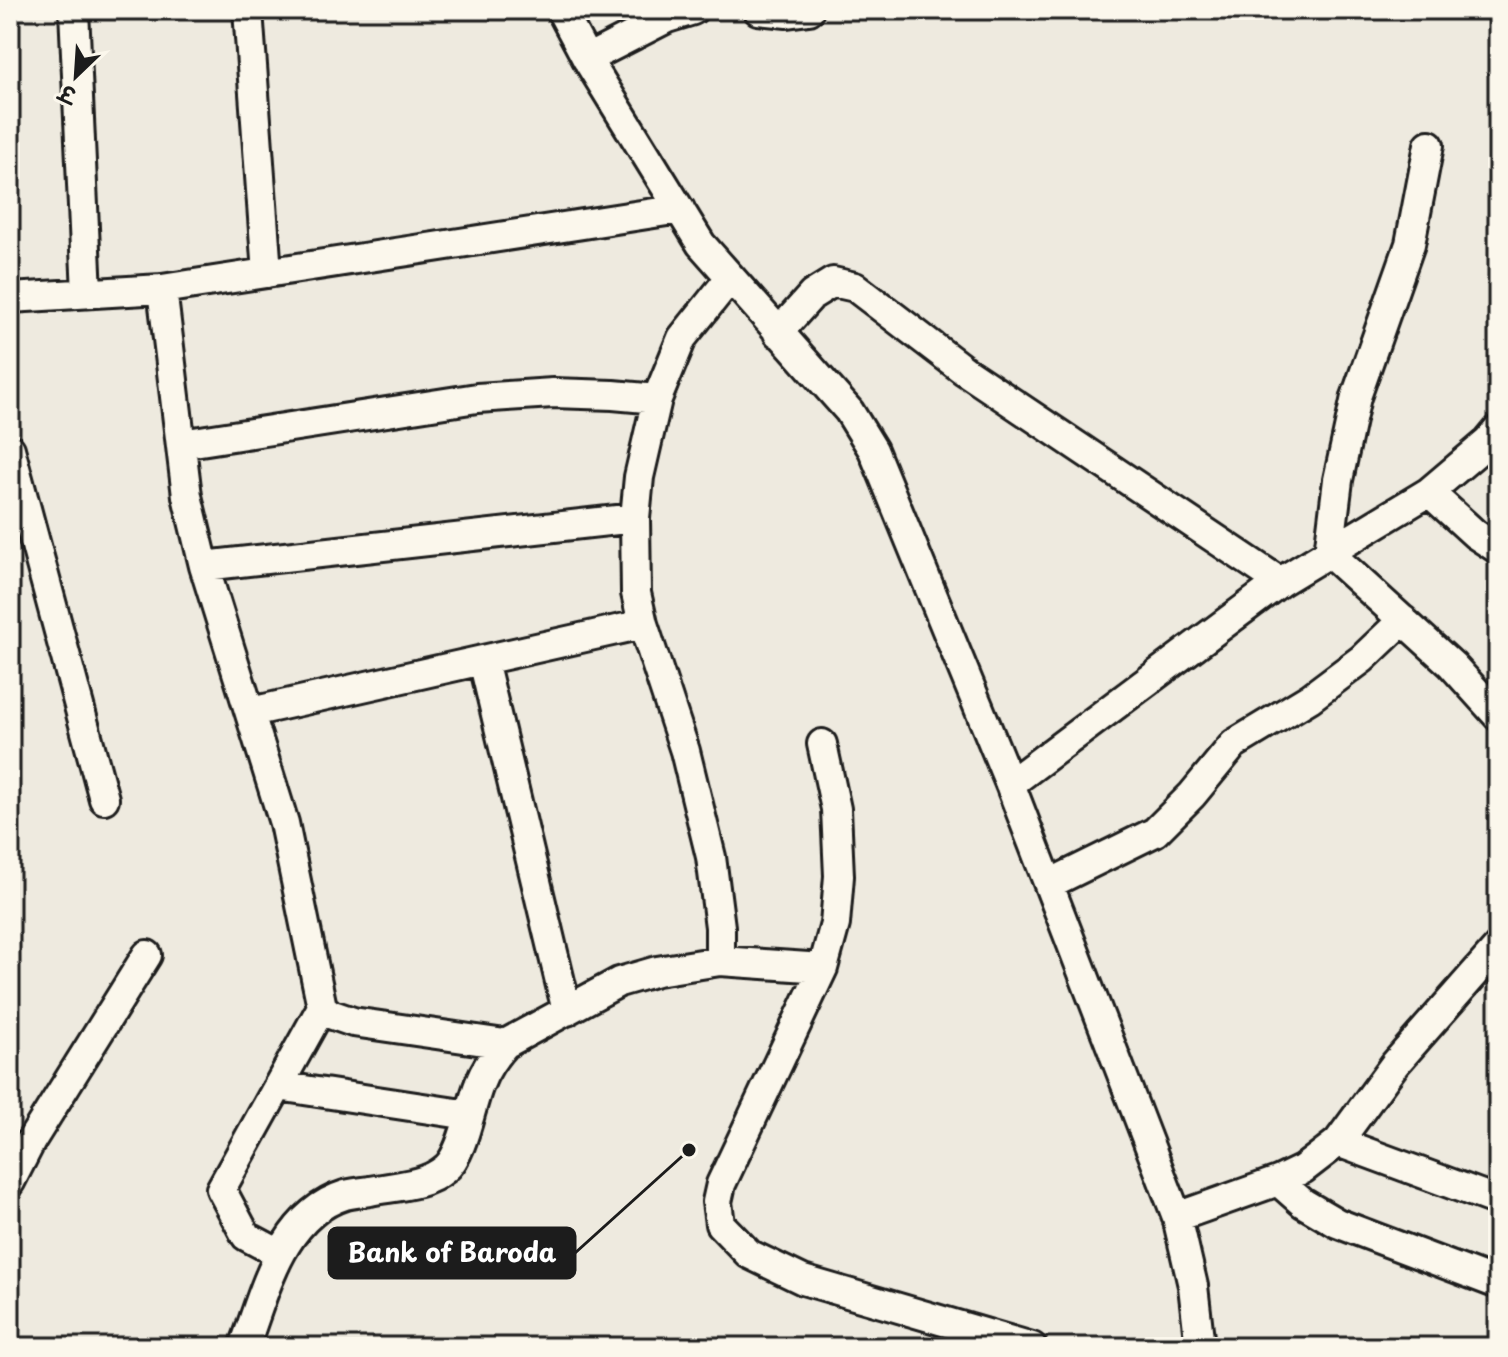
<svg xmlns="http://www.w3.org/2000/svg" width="1508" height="1357" font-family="'Playpen Sans','Playpen Sans Deva',sans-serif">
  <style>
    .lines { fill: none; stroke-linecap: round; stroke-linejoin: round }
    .minor-casing { stroke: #1c1c1c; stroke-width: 34 }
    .minor { stroke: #fbf7ec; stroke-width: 28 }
    .leader { fill: none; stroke: #1c1c1c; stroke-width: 3 }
    .callout-dot { fill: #1c1c1c; stroke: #fbf7ec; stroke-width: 3 }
    .callout { fill: #1c1c1c; stroke: #1c1c1c; stroke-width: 3 }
    .callout-label { font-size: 26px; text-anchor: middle; font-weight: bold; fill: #fff }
  </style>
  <rect width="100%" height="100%" fill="#eeeadf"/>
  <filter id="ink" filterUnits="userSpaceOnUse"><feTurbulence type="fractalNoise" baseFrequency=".0125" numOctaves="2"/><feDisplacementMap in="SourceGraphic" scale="16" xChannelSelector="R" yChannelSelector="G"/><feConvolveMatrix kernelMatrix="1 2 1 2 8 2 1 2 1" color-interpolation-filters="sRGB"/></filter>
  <g filter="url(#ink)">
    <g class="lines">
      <!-- minor casing -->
      <g class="minor-casing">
        <path id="minor" d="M74,10l13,283
          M248,10l19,263
          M561,10l26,49 114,185 148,167 24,39 137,334 167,433 16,69 7,61
          M758,10l29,3 22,-3
          M587,59l80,-41 26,-8
          M1429,145l-19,99 -54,153 -18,83 -9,73 123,112 46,51
          M162,289l25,207 17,70 80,257 38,184 8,7 23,8 152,22
          M10,298l152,-9 518,-80
          M778,333l34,-38 21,-13 22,5 110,84 315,211
          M181,444l296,-46 76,-5 60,2 44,4
          M10,449l94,350
          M1429,492l46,42 23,15
          M204,566l431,-48
          M483,660l84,351
          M251,712l392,-88
          M822,744l14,65 3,67 -4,48 -12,44 -102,216 -4,18 3,22 29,30 54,26 229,67
          M1010,784l270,-202 149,-90 59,-50 10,-12
          M1049,884l106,-52 37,-37 42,-51 76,-46 52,-39 41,-39
          M720,961v-34l-9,-70 -26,-106 -42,-127 -7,-31 -1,-75 4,-41 18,-78 25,-61 48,-60
          M278,1086l191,29
          M1338,1142l160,59
          M1278,1181l25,22 34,20 161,61
          M10,1182l21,-41 116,-186
          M1177,1217l101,-36 25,-12 35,-27 57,-78 103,-117
          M280,1254l-34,-18 -25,-47 101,-182
          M244,1347c21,-55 37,-132 101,-152 8,-2 17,-3 25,-4 25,-5 55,-5 75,-22 18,-14 25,-62 34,-84 6,-16 15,-29 26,-41l114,-62 38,-11 63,-10 103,7"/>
      </g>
      <!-- minor -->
      <use href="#minor" class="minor"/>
    </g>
  </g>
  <!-- callouts -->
  <path class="leader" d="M689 1150L575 1253"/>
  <circle class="callout-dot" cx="689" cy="1150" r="8"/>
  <rect class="callout" x="329" y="1228" width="246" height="50" rx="8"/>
  <g class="callout-label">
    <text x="452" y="1262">Bank of Baroda</text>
  </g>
  <!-- margin -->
  <rect width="1508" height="1357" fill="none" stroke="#fbf7ec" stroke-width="40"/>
  <rect x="20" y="20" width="1468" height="1317" fill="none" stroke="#1c1c1c" stroke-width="3" filter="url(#ink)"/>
  <!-- north arrow -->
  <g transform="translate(76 76) rotate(205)" stroke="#fbf7ec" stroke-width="6" paint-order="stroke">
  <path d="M0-6L14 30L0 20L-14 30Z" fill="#1c1c1c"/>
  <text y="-12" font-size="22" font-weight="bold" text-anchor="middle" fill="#1c1c1c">उ</text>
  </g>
</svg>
